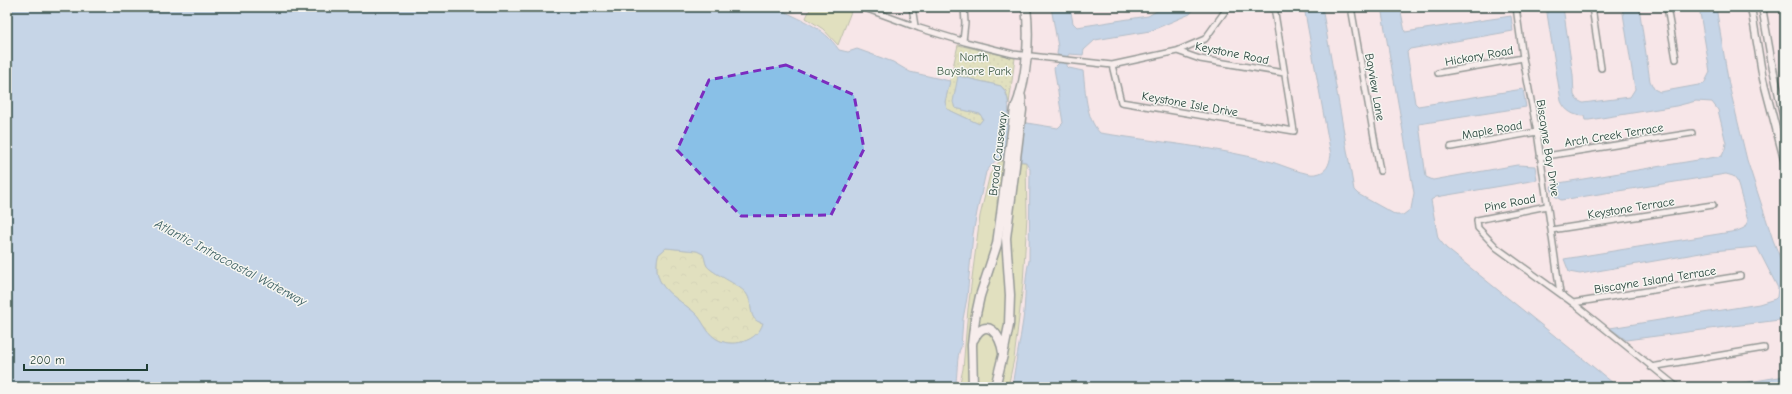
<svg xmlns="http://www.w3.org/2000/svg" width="1792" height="394" font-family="'Comic Neue',sans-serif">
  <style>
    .grass { fill: #c6da8f; stroke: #728c62 }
    .forest { fill: url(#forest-crowns); stroke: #728c62 }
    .park { fill: url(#park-dots); stroke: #728c62 }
    .water { fill: #89c0e7; stroke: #5f8c9f; fill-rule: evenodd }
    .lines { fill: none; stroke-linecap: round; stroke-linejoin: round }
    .minor-casing { stroke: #1f3d34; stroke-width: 8 }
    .tertiary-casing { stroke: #1f3d34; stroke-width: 9 }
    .primary-casing { stroke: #1f3d34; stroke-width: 11 }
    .minor { stroke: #f6f6f2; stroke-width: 5 }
    .tertiary { stroke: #f6f6f2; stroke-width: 6 }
    .primary { stroke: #f6f6f2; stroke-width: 8 }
    .marked { fill: none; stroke: #7b2cbf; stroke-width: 3; stroke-dasharray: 8 5; stroke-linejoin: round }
    .labels { text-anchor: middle; stroke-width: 3; stroke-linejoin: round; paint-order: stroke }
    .street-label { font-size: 12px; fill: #1f3d34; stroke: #f6f6f2 }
    .park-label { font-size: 12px; fill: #405c46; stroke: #f6f6f2 }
    .water-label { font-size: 13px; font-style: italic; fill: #3a5e61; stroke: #f6f6f2 }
  </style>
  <defs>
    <pattern id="forest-crowns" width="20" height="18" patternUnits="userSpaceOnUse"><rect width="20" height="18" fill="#c6da8f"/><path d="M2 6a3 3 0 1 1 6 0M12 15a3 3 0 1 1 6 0" fill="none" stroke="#aabc7c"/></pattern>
    <pattern id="park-dots" width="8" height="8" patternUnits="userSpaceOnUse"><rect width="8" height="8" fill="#c6da8f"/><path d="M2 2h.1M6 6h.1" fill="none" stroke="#aabc7c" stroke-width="1.8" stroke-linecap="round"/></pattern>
  </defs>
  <rect width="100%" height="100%" fill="#f7e6e8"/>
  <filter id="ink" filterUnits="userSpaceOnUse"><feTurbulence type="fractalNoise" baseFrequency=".025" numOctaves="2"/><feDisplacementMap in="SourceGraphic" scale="8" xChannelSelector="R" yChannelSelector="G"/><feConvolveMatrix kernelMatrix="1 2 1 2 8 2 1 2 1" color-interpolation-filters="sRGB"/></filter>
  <g filter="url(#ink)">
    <!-- grass -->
    <path class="grass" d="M811,7h36l5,2 -14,36 -15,-16 -17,-11z
      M1004,160l-4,40h-3v4l2,1 -5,36 -20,62 -4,22 -1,15 1,47h-11l4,-18 5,-60 12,-93 10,-42 9,-12z
      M1020,162h6l1,54 -4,68 -9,75 -6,28h-10l11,-39 4,-27 1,-27 -4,-55z
      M1004,217l3,79 -3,46 -7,-11h-21l3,-20 20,-64z
      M988,330l12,16 -2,22 -6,19h-16l-1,-29 3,-23z"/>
    <!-- forest -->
    <path class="forest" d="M666,248l31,3 6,3c2,3 2,9 4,12 5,7 32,18 39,27 9,12 0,27 17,30 -5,19 -32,26 -48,15 -9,-6 -12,-17 -19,-24 -21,-19 -45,-25 -38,-59z"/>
    <!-- park -->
    <path class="park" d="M958,45l57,13 -6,46 -3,-13 -5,-5 -43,-10 -3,32 25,6 3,5 -4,5 -32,-15 -2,-7z"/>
    <!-- water -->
    <path class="water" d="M7,7h769c25,14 46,18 63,43l9,2 9,-3 36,13 17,10 40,9 -5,21 2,7 32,15 4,-5 -3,-5 -25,-6 -2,-6 5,-26 43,10c9,10 8,22 7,34l50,8 5,-5 -9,-55 5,-5 1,-7 -3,-2 1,-7 -7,-40h19l3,16 4,4 71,-11 16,-9h31l-5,7 -40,17 -55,9 -11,10 -1,5 -14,-1 -2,3v9l2,2 14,3c3,21 2,46 17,62 57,9 116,14 172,29 10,3 35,14 44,12 11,-2 13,-9 15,-19l-27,-148h18l32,183 4,4 38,21h7l8,-6 3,-16 -33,-186h19l5,25 106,-16 2,15 -103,18 -3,3 8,51 3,3 105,-17 3,18 -107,17 7,53 7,3 84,-15 18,1 2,14 -101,17 -5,3 7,38 8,10 172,139h-606c3,-22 8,-45 11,-67 3,-20 1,-40 6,-59l1,-92 -4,-7 -25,-4 -7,4 -8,10 -9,40 -4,22 -6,64 -4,21 -2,28c-5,9 -3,29 -6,40h-948zM666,248l31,3 6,3c2,3 2,9 4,12 5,7 31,18 39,27 9,12 0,27 17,30 -5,19 -33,26 -48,15 -9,-6 -12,-17 -19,-24 -21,-19 -45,-25 -38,-59z
      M1546,7h17l10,68 1,20 3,5 6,3 47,-6 5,-8 -13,-82h17l11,74 4,8 6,3 44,-8 6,-12 -11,-65h17l13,78 18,75 26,80 12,30v50h-6l-153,20 -16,-12 149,-24 16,-5 2,-2 1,-9 -21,-41 -45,4 -132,23 -11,-2 -5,-13 173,-28 7,-3 4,-7 -11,-40 -4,-5 -7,-2 -165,26 -8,-5 -2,-8 2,-3 169,-28 3,-7 1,-6 -8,-33 -6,-8 -16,-1 -20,5 -87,14h-4l-1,-4c-10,0 -19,-5 -23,-15z
      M1785,376v11h-66z"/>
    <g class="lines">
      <!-- minor casing -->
      <g class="minor-casing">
        <path id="minor" d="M862,7l57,21 46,14 48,12 99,11 65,-14 28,-12 23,-32
          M912,7l3,19
          M1351,7l29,164
          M1516,7l7,51 14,74 23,161
          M1592,7l9,61
          M1667,7l9,52
          M963,41l2,-18 -1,-16
          M1177,51l23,8 84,14
          M1112,65l9,37 173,29 -20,-124
          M1438,73l85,-15
          M1451,147l86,-15
          M1540,157l152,-24
          M1547,206l-70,14 1,8 19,20 76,55 104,84
          M1551,230l162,-25
          M1573,303l167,-27
          M1651,367l113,-19"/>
      </g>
      <!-- tertiary casing -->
      <g class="tertiary-casing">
        <path id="tertiary" d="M1751,7l12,72 22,84
          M1762,7l10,57 13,59"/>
      </g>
      <!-- primary casing -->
      <g class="primary-casing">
        <path id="primary" d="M974,339c12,-24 27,-4 29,14
          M973,387l-1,-42 3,-26 5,-23 17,-52 18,-135c12,-28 15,-72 11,-102
          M995,387l8,-32 6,-30 1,-30 -4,-57 16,-128 -1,-13"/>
      </g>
      <!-- minor -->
      <use href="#minor" class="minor"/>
      <!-- tertiary -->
      <use href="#tertiary" class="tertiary"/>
      <!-- primary -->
      <use href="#primary" class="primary"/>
    </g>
  </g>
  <!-- marked area -->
  <path d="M0 0H1792V394H0ZM786,65l68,30 10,54 -33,66 -90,1 -64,-66 32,-70z" fill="#f7e6e8" fill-opacity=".55" fill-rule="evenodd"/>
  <path class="marked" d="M786,65l68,30 10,54 -33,66 -90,1 -64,-66 32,-70z"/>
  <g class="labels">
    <!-- street labels -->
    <g class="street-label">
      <text transform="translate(1232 53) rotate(11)" y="4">Keystone Road</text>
      <text transform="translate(1479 56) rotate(-10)" y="4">Hickory Road</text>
      <text transform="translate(1375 87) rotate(80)" y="4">Bayview Lane</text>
      <text transform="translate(1190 104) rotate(10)" y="4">Keystone Isle Drive</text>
      <text transform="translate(1492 130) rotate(-10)" y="4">Maple Road</text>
      <text transform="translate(1614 135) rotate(-9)" y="4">Arch Creek Terrace</text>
      <text transform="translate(1548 148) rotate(81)" y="4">Biscayne Bay Drive</text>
      <text transform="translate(998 154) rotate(-83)" y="4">Broad Causeway</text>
      <text transform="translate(1510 203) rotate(-11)" y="4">Pine Road</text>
      <text transform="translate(1631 208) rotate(-9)" y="4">Keystone Terrace</text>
      <text transform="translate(1655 280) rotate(-9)" y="4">Biscayne Island Terrace</text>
    </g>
    <!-- park labels -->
    <g class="park-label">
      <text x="974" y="61">North<tspan x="974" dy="14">Bayshore Park</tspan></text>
    </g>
    <!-- water labels -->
    <g class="water-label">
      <text transform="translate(231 262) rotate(28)" y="5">Atlantic Intracoastal Waterway</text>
    </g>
  </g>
  <!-- margin -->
  <rect width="1792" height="394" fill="none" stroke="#f6f6f2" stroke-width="24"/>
  <rect x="12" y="12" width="1768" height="370" fill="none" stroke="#1f3d34" stroke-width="1.5" filter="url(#ink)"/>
  <!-- scale -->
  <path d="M24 364v6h123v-6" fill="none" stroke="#1f3d34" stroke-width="2"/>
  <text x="30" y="364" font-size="12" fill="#1f3d34" stroke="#f6f6f2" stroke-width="3" paint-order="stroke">200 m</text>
</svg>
